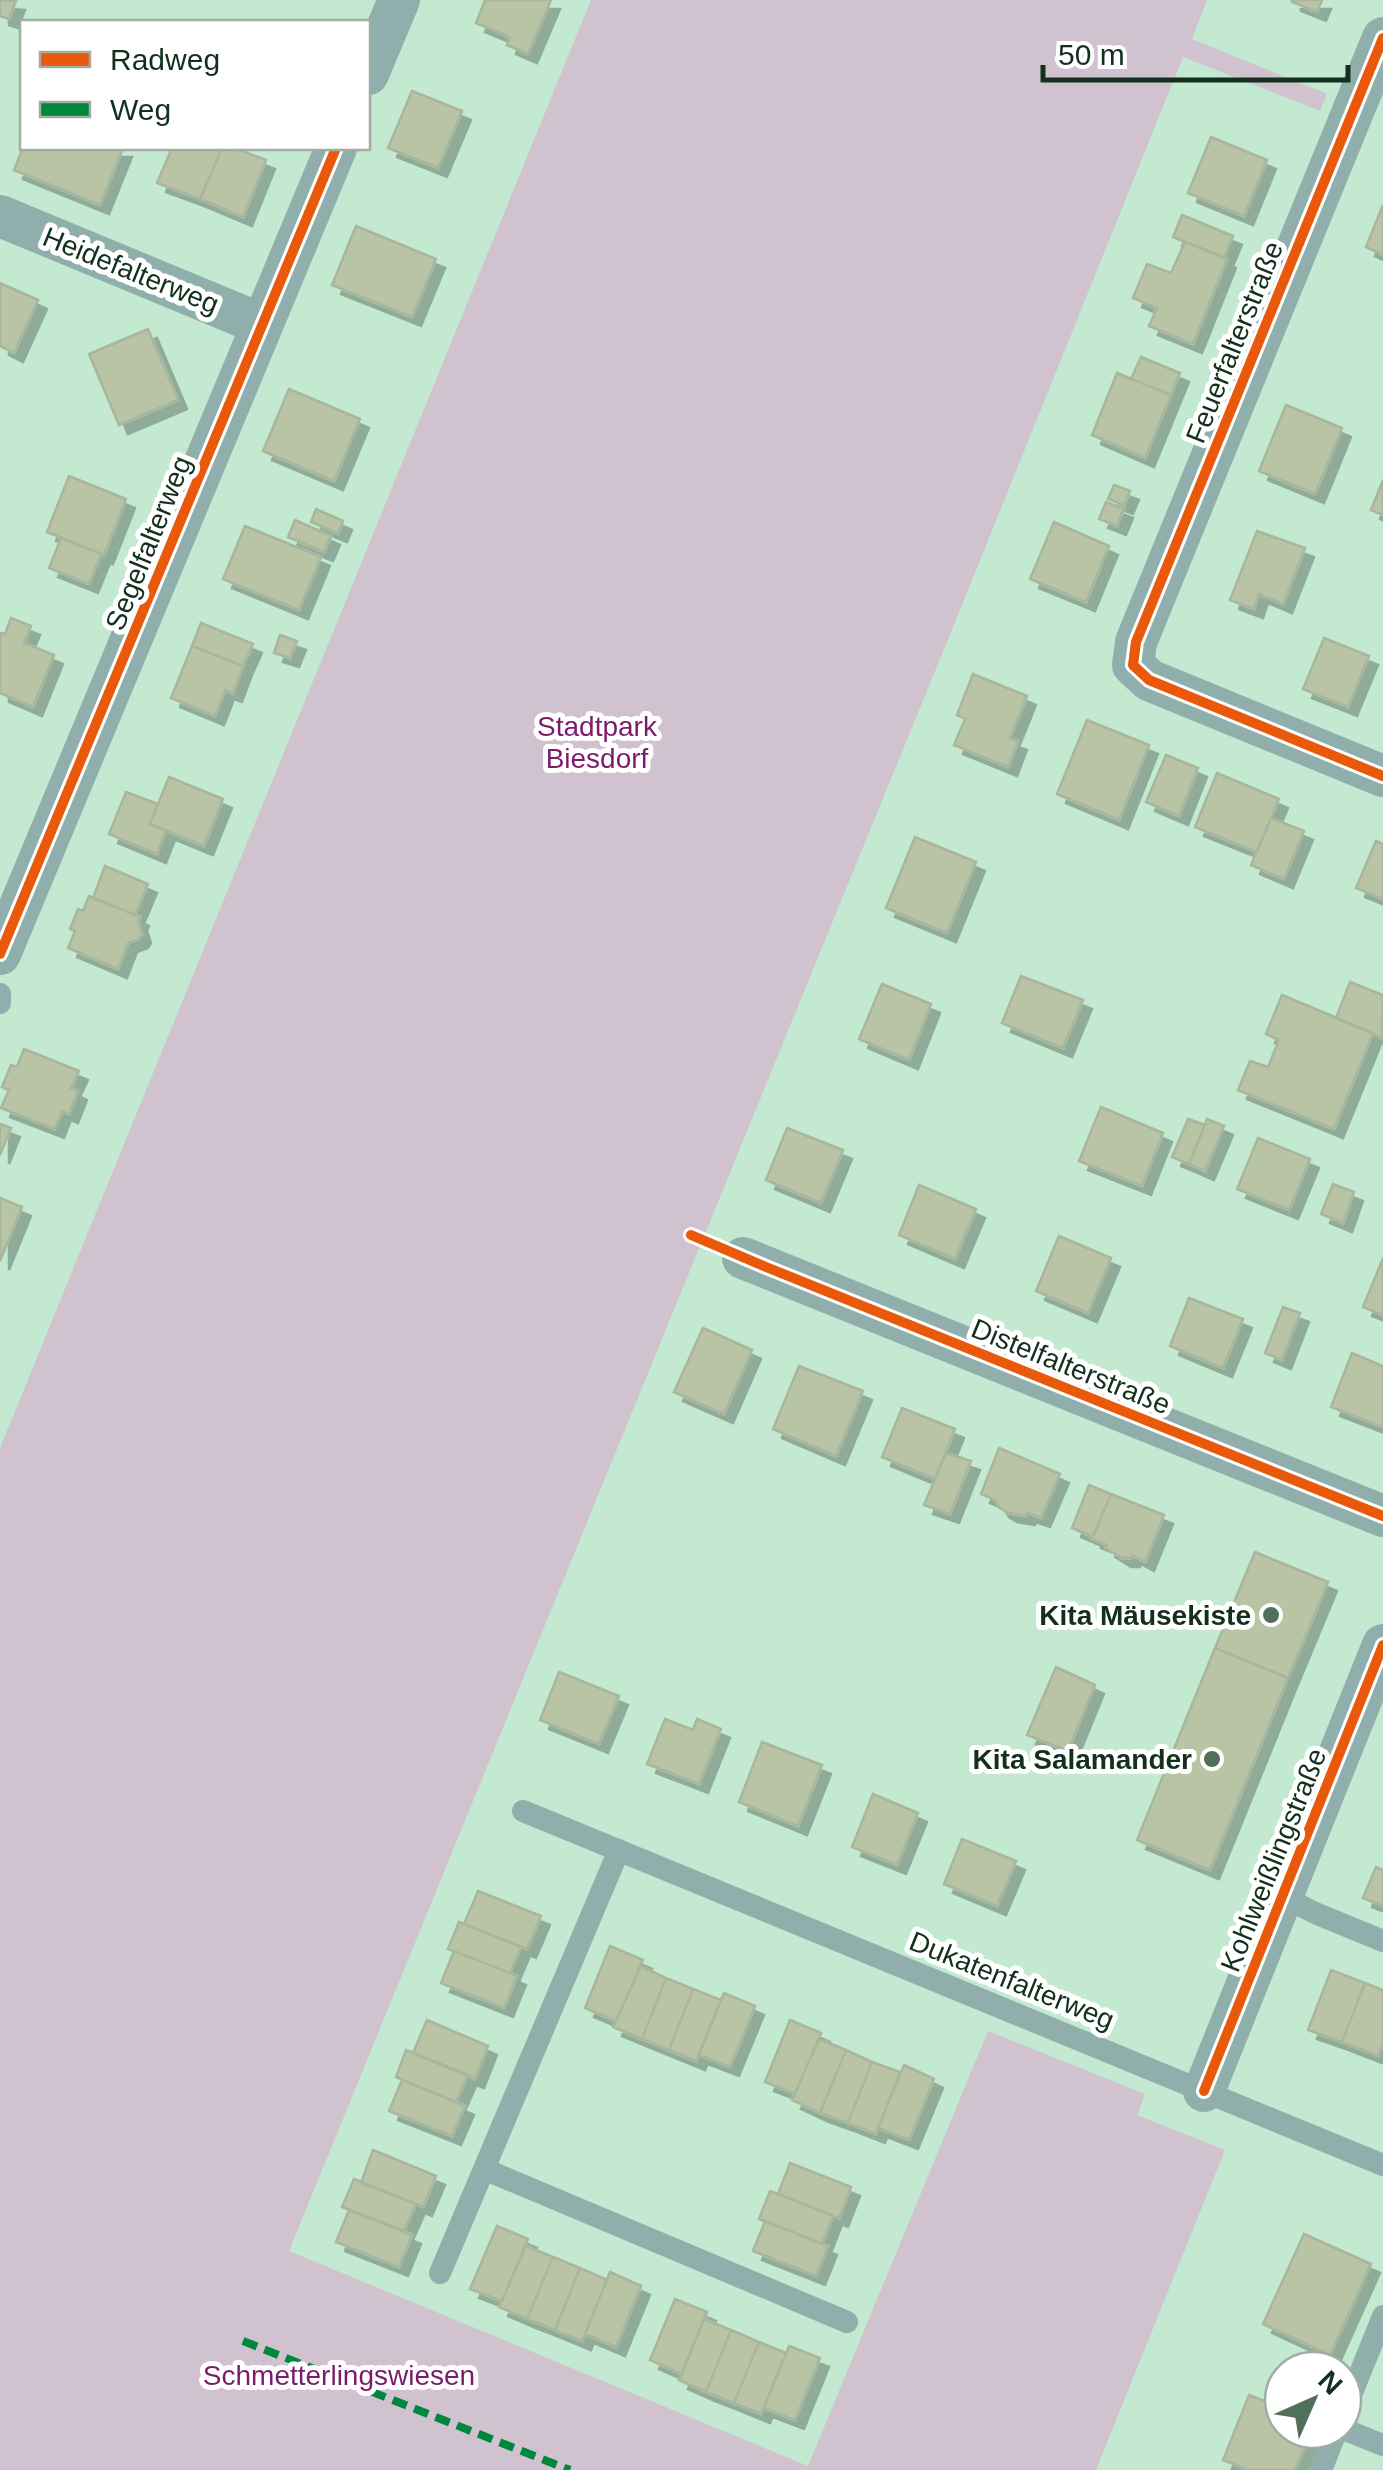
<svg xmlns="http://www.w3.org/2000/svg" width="1383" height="2470" font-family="Arial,sans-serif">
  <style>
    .green { fill: #d1c2cf }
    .building { fill: #b9c4a5; stroke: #a9b69d; stroke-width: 2.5; filter: url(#shadow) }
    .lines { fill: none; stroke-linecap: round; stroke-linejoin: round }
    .service { stroke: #8faeac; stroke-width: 22 }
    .minor { stroke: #8faeac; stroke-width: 42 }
    .quiet { stroke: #00873e; stroke-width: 8; stroke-dasharray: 15 8; stroke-linecap: butt }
    .cycleway-casing { stroke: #fff; stroke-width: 16 }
    .cycleway { stroke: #e8590c; stroke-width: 10 }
    .poi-dot { fill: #51705c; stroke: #fff; stroke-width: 4 }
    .labels { text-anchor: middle; stroke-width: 10; stroke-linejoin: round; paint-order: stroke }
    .street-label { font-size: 28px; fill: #132f1e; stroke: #fff }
    .park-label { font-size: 28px; fill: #7a1b6c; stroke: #fff }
    .poi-label { font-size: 28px; font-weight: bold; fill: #132f1e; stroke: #fff; text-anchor: end }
  </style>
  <defs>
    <filter id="shadow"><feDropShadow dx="9" dy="9" stdDeviation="0" flood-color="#0004"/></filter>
  </defs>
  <rect width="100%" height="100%" fill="#c3e9d0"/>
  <!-- green -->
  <path class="green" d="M591,0h616l-15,39 135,55 -7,17 -137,-54 -225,558 -669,1636 519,215 180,-435 157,63 -8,21 88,35 -129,320h-1096v-1022z"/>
  <!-- building -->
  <path class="building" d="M0,0l16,1 -7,18 -9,-3z
    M485,0h66l-23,54 -21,-9 3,-8 -34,-14z
    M1292,0h30l-5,12 -25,-10z
    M412,91l50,20 -24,57 -50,-20z
    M1211,137l56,23 -23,56 -56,-23z
    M23,148h100l-23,57 -86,-35z
    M172,148h50l-22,51 -43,-16z
    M222,148h12l32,12 -23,57 -43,-18z
    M1383,205v50l-17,-8z
    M1182,215l51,21 -9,21 -51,-20z
    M356,226l80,33 -24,58 -80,-32z
    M1185,242l42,17 -34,85 -44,-18 8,-18 -24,-10 14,-34 24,9z
    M0,283l38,17 -24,53 -14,-7z
    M148,329l30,71 -59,25 -30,-71z
    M1141,357l39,16 -9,22 -40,-16z
    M1117,373l54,22 -26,63 -53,-23z
    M289,389l71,30 -26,62 -71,-30z
    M1286,405l56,23 -27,66 -56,-23z
    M69,476l57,23 -22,56 -57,-23z
    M1383,480v35l-12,-5z
    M1114,485l16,6 -6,14 -16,-6z
    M1106,502l18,7 -7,17 -18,-7z
    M316,509l27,12 -5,12 -27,-11z
    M295,520l36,16 -7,16 -36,-15z
    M1054,522l55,24 -23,56 -56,-23z
    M245,526l76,31 -22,53 -76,-31z
    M1257,531l48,17 -22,56 -24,-10 -5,15 -24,-9z
    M61,538l40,16 -12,30 -40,-16z
    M11,618l20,8 -7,17 30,12 -21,52 -33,-14v-60l5,1z
    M201,623l52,21 -10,22 -51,-20z
    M280,635l17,6 -7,17 -16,-5z
    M1324,638l45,18 -21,51 -45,-18z
    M192,646l51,20 -10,27 -8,-3 -10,26 -44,-18z
    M973,674l54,22 -17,42 8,3 -10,26 -54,-22 11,-26 -8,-4z
    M1087,720l62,25 -30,75 -62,-26z
    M1166,755l32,13 -19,48 -33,-14z
    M1217,773l62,26 -22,53 -62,-25z
    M169,777l54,22 -19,47 -54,-22z
    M126,792l32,12 -8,20 16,7 -9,23 -48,-20z
    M1271,818l33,13 -20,48 -33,-14z
    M915,837l61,25 -29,71 -61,-25z
    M1376,841l7,3v55l-27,-11z
    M105,866l43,18 -13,31 -42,-17z
    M89,896l51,21 -2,5 4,12 -3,5 -11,4 -10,26 -50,-21 7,-17 -5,-2 8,-20 5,2z
    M1021,976l62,24 -20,48 -61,-25z
    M1350,982l33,13 -1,43 -46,-20z
    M882,984l49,20 -22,56 -50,-21z
    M1282,995l91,38 -39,96 -96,-39 12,-29 18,6 11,-27 -13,-6z
    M24,1049l55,22 -8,17 7,3 -9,23 -7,-3 -7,18 -54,-21 8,-18 -7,-3 9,-22 6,2z
    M1101,1107l62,26 -21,53 -63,-25z
    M1188,1119l17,6 -16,39 -17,-7z
    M1207,1119l17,7 -19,45 -16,-7z
    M0,1124l11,4 -11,27z
    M787,1128l56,22 -22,53 -55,-23z
    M1258,1138l52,21 -21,51 -52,-21z
    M1333,1184l21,8 -11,31 -22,-9z
    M919,1185l57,24 -21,50 -56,-24z
    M0,1198l22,9 -22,54z
    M1059,1236l52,22 -23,55 -52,-22z
    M1383,1258v57l-20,-8z
    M1189,1298l54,21 -20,49 -53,-22z
    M1283,1307l17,6 -18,47 -17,-7z
    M703,1328l49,22 -28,64 -50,-22z
    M1352,1353l31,13v61l-52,-20z
    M799,1366l64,25 -27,65 -63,-27z
    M902,1408l53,21 -20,50 -53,-22z
    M999,1448l61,26 -19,44 -14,-5 -1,3 -18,-3 -8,-5 -5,-8 -14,-6z
    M946,1453l25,8 -21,53 -26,-9z
    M1089,1485l22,9 -18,43 -21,-9z
    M1111,1494l53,21 -19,47 -13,-7 -1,3h-9l-16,-10 1,-3 -15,-6z
    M1255,1552l73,30 -40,96 -73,-30z
    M1215,1648l73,30 -78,192 -73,-30z
    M1056,1667l39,18 -27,66 -41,-16z
    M559,1672l60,24 -20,48 -59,-24z
    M665,1719l28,11 4,-11 24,10 -22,55 -52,-20z
    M762,1742l60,23 -24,61 -59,-24z
    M873,1794l45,19 -21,52 -45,-18z
    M962,1839l54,22 -19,45 -53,-22z
    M1376,1867l7,3v36l-20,-8z
    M478,1891l63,25 -14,33 -63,-25z
    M459,1922l62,25 -11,26 -62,-24z
    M610,1946l33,14 -27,61 -31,-13z
    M454,1951l63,25 -13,32 -63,-25z
    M641,1966l25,12 -24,61 -29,-12z
    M1331,1970l34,13 -23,59 -34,-12z
    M666,1978l27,11 -24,61 -27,-11z
    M1365,1983l18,7v54l-5,12 -36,-14z
    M693,1989l28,11 -25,61 -27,-11z
    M724,1993l31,13 -25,61 -31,-12z
    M427,2020l61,26 -13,33 -62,-26z
    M790,2020l31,13 -26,61 -30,-12z
    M819,2039l27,11 -26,63 -28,-13z
    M406,2050l62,25 -12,27 -60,-25z
    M846,2050l26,12 -24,61 -28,-10z
    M872,2062l28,10 -24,62 -28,-11z
    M904,2065l30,14 -25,61 -31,-12z
    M402,2080l63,26 -13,30 -63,-25z
    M373,2150l63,26 -13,31 -62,-24z
    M790,2163l61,24 -12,31 -61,-24z
    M354,2179l62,25 -12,27 -62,-24z
    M770,2191l63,25 -11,28 -63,-25z
    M349,2210l63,25 -13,32 -63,-25z
    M765,2221l63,25 -12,30 -63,-25z
    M497,2226l31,13 -26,62 -32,-12z
    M1304,2234l67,30 -41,91 -67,-31z
    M526,2246l27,11 -26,62 -28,-12z
    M553,2257l27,11 -25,62 -28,-11z
    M580,2268l27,12 -25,61 -27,-11z
    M610,2272l31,14 -25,61 -31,-13z
    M675,2299l32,13 -25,62 -32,-14z
    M704,2319l27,11 -25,62 -27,-12z
    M731,2330l28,12 -25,61 -28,-11z
    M759,2342l27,11 -25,61 -27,-11z
    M789,2346l31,12 -25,62 -31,-12z
    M1249,2395l34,13v22h29l-17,40h-46l-26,-10z"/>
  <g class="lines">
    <!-- service -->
    <path class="service" d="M0,994v9
      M523,1811l860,354
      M1284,1897l31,16 68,28
      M484,2169l363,153
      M440,2273l179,-423
      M1343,2415l40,-99
      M1343,2429l40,16
      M1321,2470l16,-40"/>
    <!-- minor -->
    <path class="minor" d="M1383,38l-247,604 -3,23 16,15 234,96
      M368,74l31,-74
      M0,216l261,108
      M0,954l336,-806
      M743,1258l640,258
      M1204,2091l179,-446"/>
    <!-- quiet -->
    <path class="quiet" d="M243,2341l327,129"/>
    <!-- cycleway casing -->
    <g class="cycleway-casing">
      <path id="cycleway" d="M1383,38l-247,604 -3,23 16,15 234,96
        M0,954l336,-806
        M691,1235l75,32 617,249
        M1204,2091l179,-446"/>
    </g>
    <!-- cycleway -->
    <use href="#cycleway" class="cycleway"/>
  </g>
  <!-- markers -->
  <g class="poi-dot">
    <circle cx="1271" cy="1615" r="10"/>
    <circle cx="1212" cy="1759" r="10"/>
  </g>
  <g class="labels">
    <!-- street labels -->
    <g class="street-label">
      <text transform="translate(131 270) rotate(22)" y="10">Heidefalterweg</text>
      <text transform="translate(1234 342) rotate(-68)" y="10">Feuerfalterstraße</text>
      <text transform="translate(148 543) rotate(-68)" y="10">Segelfalterweg</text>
      <text transform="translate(1071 1366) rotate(22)" y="10">Distelfalterstraße</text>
      <text transform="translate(1273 1860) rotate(-68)" y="10">Kohlweißlingstraße</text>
      <text transform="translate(1012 1980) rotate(22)" y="10">Dukatenfalterweg</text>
    </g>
    <!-- park labels -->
    <g class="park-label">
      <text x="597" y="736">Stadtpark<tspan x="597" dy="32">Biesdorf</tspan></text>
      <text x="339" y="2385">Schmetterlingswiesen</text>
    </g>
    <!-- poi labels -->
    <g class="poi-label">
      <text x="1251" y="1625">Kita Mäusekiste</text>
      <text x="1192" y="1769">Kita Salamander</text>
    </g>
  </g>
  <!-- legend -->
  <rect x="20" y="20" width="350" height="130" fill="#ffffff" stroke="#a1aca5" stroke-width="2.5"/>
  <rect x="40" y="52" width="50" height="15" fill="#e8590c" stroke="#a1aca5" stroke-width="2.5"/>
  <text x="110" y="70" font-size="30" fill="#132f1e">Radweg</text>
  <rect x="40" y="102" width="50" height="15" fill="#00873e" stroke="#a1aca5" stroke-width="2.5"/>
  <text x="110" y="120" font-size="30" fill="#132f1e">Weg</text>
  <!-- north arrow -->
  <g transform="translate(1313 2400) rotate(45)"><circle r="48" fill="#ffffff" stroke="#a1aca5" stroke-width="2.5"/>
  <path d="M0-8L18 38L0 25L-18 38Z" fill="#51705c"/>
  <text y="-15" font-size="28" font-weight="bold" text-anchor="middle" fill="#132f1e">N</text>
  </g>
  <!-- scale -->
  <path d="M1043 65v15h305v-15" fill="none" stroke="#132f1e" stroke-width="5"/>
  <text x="1058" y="65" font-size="30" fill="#132f1e" stroke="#ffffff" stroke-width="8" paint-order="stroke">50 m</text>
</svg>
